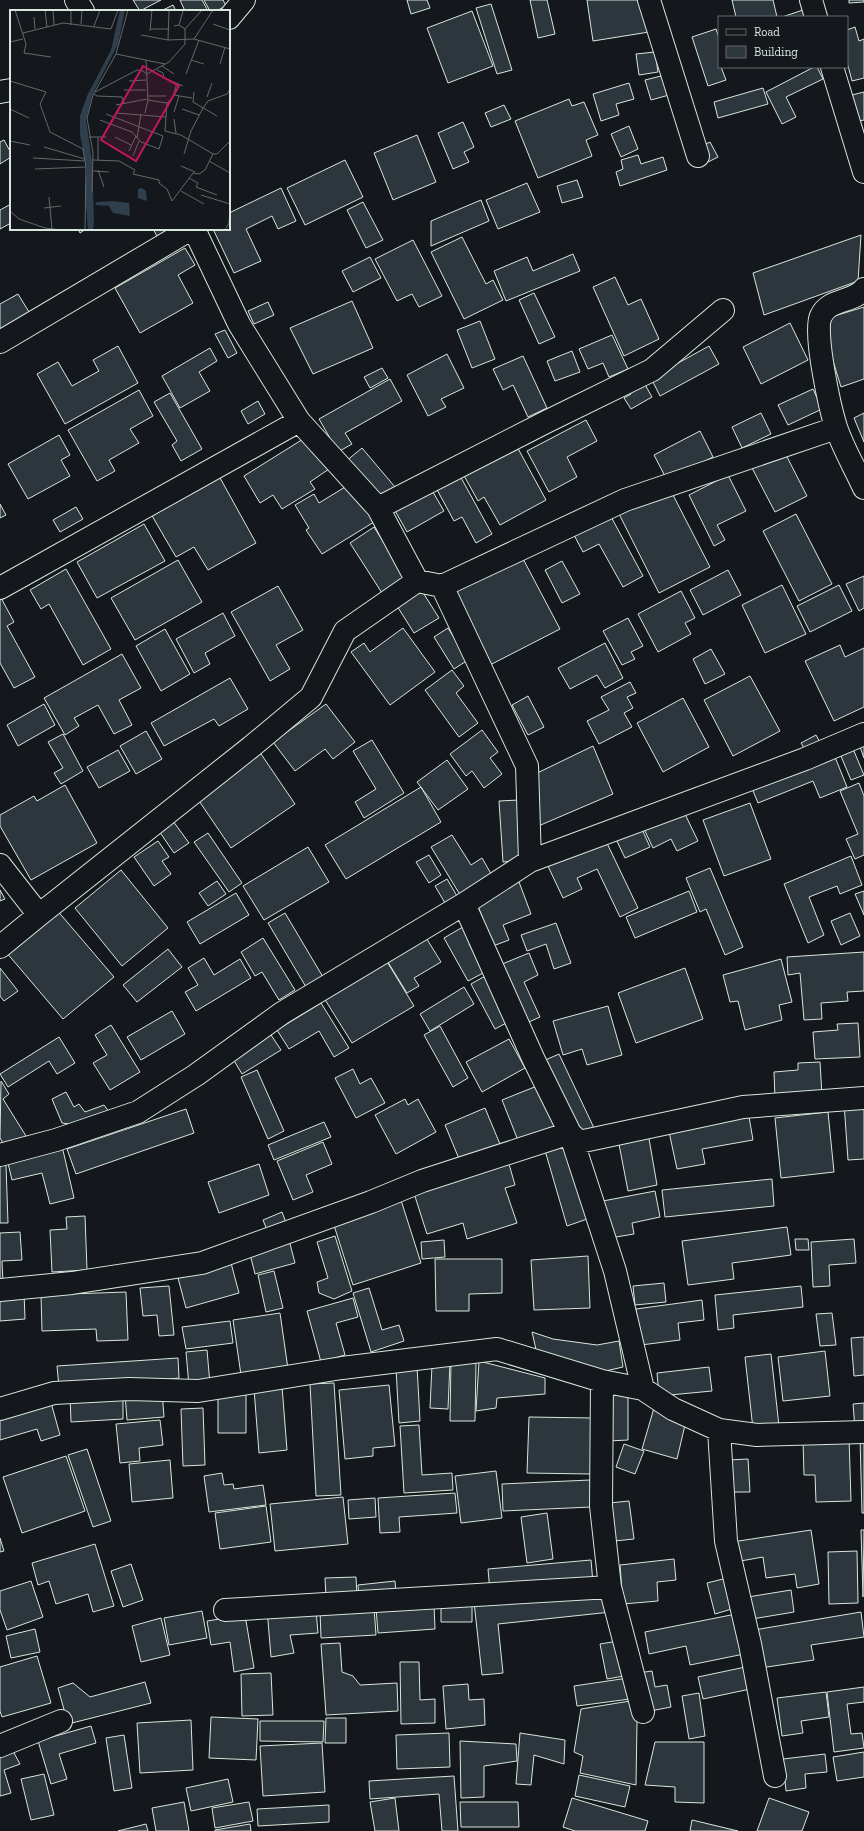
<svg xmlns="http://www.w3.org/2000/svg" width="864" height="1831" font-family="'Zilla Slab',serif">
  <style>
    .building { fill: #2c363c; stroke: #d8e6dc }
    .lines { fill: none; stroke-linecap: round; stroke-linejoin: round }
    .street-casing { stroke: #d8e6dc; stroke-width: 24 }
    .street { stroke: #14181c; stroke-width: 22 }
    .inset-road { fill: none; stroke: #626a69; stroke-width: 1 }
    .view { fill: #c2185b; fill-opacity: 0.15; stroke: #c2185b; stroke-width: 2 }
    .inset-edge { fill: none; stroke: #d8e6dc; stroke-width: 2 }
  </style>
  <rect width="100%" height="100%" fill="#14181c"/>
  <!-- building -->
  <path class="building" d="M133,0h28l-21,11z
    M180,0h22l6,11h-23z
    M204,0h19l3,6 -10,5h-6z
    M407,0h20l3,8 -19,6z
    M530,0h17l8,34 -17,4z
    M587,0h53l9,32 -56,9z
    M732,0h41l4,17h-41z
    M849,0h15v2l-15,1z
    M491,4l21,66 -15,4 -21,-66z
    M173,5l3,6h-15z
    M803,10l2,7h-23z
    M472,11l21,55 -45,17 -21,-55z
    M855,27l4,14 5,-2v39l-12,3 -5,-19v-32z
    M716,29l3,9v29h2l5,13 -18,6 -16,-49z
    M655,52l3,20 -19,3 -3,-21z
    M814,67h3l6,12 -37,18 10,20 -14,7 -16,-32z
    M661,76l8,19 -18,5 -6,-20z
    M629,83l5,16 -18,5 3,11 -18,6 -8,-27z
    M763,88l5,16 -50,14 -4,-16z
    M864,92v28l-9,2 -7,-26z
    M569,99l3,7 12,-4 14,33 -12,5 6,16 -54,22 -23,-57z
    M504,105l7,14 -20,8 -6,-14z
    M463,122l11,25 -10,5 5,10 -16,7 -15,-36z
    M629,126l9,23 -17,8 -10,-23z
    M417,135l19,47 -43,18 -19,-47z
    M4,140l7,13v4l-11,7v-22z
    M710,142l8,15 -10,5 -8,-15z
    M638,155l3,9 22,-7 4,13 -47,16 -4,-14 7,-3 -2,-9z
    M345,160l18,37 -58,28 -18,-37z
    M577,180l6,17 -21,6 -5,-17z
    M527,183l13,29 -42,17 -12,-29z
    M281,188l15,33 -18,8 -6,-13 -26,13 15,32 -27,12 -21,-44h16v-16z
    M481,200l8,21 -58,25v-25z
    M363,202l20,38 -17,8 -19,-38z
    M11,204v19l-11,6v-19z
    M78,229h8l-6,4z
    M153,229h17l-13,7z
    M861,235l-3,46 -94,34 -11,-42z
    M462,237l24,47 7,-4 10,20 -39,19 -33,-67z
    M413,240l29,56 -23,11 -7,-13 -15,7 -22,-42z
    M185,248l10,17 -17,10 15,28 -53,30 -25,-45z
    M573,254l7,17 -74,30 -12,-30 33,-14 6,14z
    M370,257l11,21 -28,14 -11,-21z
    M615,277l13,28 13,-6 18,40 -35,17 -31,-69z
    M534,293l21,44 -16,7 -20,-44z
    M18,294l11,18 -29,17v-25z
    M352,301l21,47 -60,26 -23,-46z
    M268,302l6,13 -20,9 -6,-13z
    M864,307v72l-23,8 -18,-59 8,-11z
    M480,321l15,38 -23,9 -15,-38z
    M790,323l18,37 -47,24 -18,-37z
    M225,330l12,23 -9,5 -13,-24z
    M612,335l16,34 -19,8 -6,-14 -15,6 -9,-20z
    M118,346l20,37 -73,41 -28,-50 21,-12 14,24 27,-15 -6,-11z
    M709,346l10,18 -59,32 -9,-18z
    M210,348l7,13 -18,11 11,19 -30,17 -18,-32z
    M572,351l8,21 -25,9 -8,-20z
    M447,354l17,34 -23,11 5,8 -18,9 -21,-41z
    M523,356l24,52 -19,9 -15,-32 -10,5 -10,-21z
    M382,368l6,10 -18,10 -6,-11z
    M390,379l12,22 -57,32 7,11 -14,8 -19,-33z
    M643,381l9,16 -21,12 -7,-11 7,-4 -3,-5z
    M813,389l9,20 -34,16 -10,-20z
    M139,390l14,26 -23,13 9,14 -30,17 6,11 -18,10 -29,-51z
    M170,393l32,56 -21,12 -9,-16 5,-4 -23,-39z
    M258,401l7,13 -17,10 -7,-13z
    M761,413l10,21 -29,14 -10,-21z
    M864,413v29l-10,-24z
    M586,420l11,21 -30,16 10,20 -28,15 -22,-41z
    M700,431l13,26 -46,23 -13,-25z
    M59,435l11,20 -9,5 9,16 -42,23 -20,-35z
    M308,436l21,33 -19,13 5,7 -33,20 -9,-14 -13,8 -16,-27z
    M515,443l31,57 -46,25 -16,-28 -6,4 -16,-29z
    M362,448l33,39 -16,14 -34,-39z
    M784,451l23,45 -32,16 -23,-44z
    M459,474l33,60 -16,9 -14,-26 -8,4 -19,-35z
    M728,475l18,36 -29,14 8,15 -11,6 -25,-51z
    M219,476l37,67 -48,27 -14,-23 -18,10 -25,-43z
    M350,484l24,38 -52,32 -16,-24 3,-2 -14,-23 19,-11 5,9z
    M430,487l14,24 -37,21 -14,-25z
    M672,493l38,74 -51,26 -41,-81z
    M0,504l6,11 -6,3z
    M76,507l7,12 -23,13 -7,-12z
    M609,513l34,63 -20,11 -24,-43 -16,8 -10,-19z
    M796,514l36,70 -33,17 -36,-70z
    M144,524l21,37 -68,37 -20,-36z
    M374,527l32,51 -24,15 -32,-50z
    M521,555l39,74 -72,37 -38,-73z
    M178,560l24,42 -67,38 -24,-42z
    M562,561l18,33 -18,9 -17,-33z
    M66,569l45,80 -28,16 -34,-61 -8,5 -11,-19z
    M728,570l13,25 -38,20 -13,-25z
    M864,576v32l-5,3 -13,-27z
    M782,585l24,49 -41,19 -23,-48z
    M839,585l13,26 -42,21 -13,-26z
    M278,586l25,44 -27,15 14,24 -20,12 -39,-69z
    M422,591l17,27 -25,15 -17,-27z
    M681,591l14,27 -10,5 6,11 -33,18 -20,-38z
    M0,596l14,26 -7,4 28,51 -21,11 -14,-25z
    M223,613l12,23 -30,17 5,11 -16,9 -18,-34z
    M628,618l15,28 -12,6 4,7 -13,6 -19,-34z
    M403,628l32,44 -45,33 -39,-53 13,-9 6,9z
    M448,628l20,32 -14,9 -20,-32z
    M165,629l25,45 -29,17 -25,-45z
    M605,643l18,35 -18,10 -8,-13 -27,14 -12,-21z
    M840,645l5,12 19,-9v59l-30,14 -29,-60z
    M711,649l14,25 -20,10 -12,-25z
    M122,654l19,34 -22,12 13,25 -18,9 -16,-29 -24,13 5,8 -14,9 -21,-37z
    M452,670l12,16 -8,7 22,30 -19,14 -34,-47z
    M750,676l30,55 -47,25 -29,-56z
    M230,678l18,31 -29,17 -5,-7 -50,27 -13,-23z
    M630,682l6,11 -9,4 6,11 -9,5 8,14 -33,17 -12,-23 22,-11 -8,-13z
    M528,696l16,31 -16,8 -16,-30z
    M683,698l26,49 -46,25 -26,-49z
    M44,704l11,21 -37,21 -11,-21z
    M326,704l29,38 -22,17 -8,-10 -30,22 -22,-29z
    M482,730l16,22 -8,6 12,16 -18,14 -12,-17 -6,5 -16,-22z
    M146,731l16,28 -26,15 -16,-28z
    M63,734l20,37 -22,13 -7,-11 9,-5 -15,-26z
    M816,735l7,13 -14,8 -8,-13z
    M372,740l32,53 -40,25 -9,-16 21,-13 -23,-38z
    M864,742v16l-5,-14z
    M851,744l13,31 -13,5 -13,-31z
    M593,746l20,48 -77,33 -5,-51z
    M118,750l12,21 -31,17 -12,-21z
    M259,751l36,53 -64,44 -36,-53z
    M833,752l14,35 -27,11 -7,-17 -55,22 -7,-17z
    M447,760l21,29 -30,21 -21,-28z
    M859,783l5,13v59l-9,4 -9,-20 12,-5 -18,-43z
    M65,785l32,58 -66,37 -31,-54v-11l34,-19 3,5z
    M421,787l20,35 -95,57 -21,-34z
    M519,800l2,60 -18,2 -4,-61z
    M750,803l21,56 -47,17 -21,-56z
    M683,810l15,31 -21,10 -6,-12 -18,9 -9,-19z
    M173,821l16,22 -15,10 -15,-22z
    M640,825l10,22 -25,11 -10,-21z
    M208,833l34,50 -13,9 -35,-50z
    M452,835l19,30 11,-7 12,21 -32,19 -31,-51z
    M604,837l34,71 -18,9 -23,-48 -20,9 5,11 -19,9 -16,-34z
    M158,841l11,16 -7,4 9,13 -17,12 -20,-29z
    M308,847l21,35 -65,38 -21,-34z
    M429,855l12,20 -12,8 -13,-21z
    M851,856l11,29 -22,9 -3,-8 -28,11 15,38 -16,8 -24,-59z
    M710,868l33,79 -18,8 -19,-46 -6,3 -14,-34z
    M121,870l47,58 -46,38 -47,-58z
    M447,879l13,22 -12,7 -13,-22z
    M217,881l9,13 -18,12 -9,-13z
    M519,882l12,32 -28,11 6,15 -16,6 -18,-48z
    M0,890l5,9 -5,2z
    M689,891l8,21 -62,26 -9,-21z
    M864,891v24l-9,-21z
    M236,893l13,22 -49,29 -13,-22z
    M56,909l58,68 -51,42 -57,-67z
    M285,913l38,64 -17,10 -38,-64z
    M850,913l10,23 -19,9 -10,-24z
    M556,923l15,40 -17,6 -8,-25 -19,7 -6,-16z
    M468,924l9,16 -8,4 16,28 -17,9 -24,-43z
    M425,936l16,26 -27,16 5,8 -12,7 -21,-34z
    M263,938l32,52 -16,10 -17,-28 -7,4 -14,-24z
    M168,949l14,18 -45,35 -14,-17z
    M864,952v39l-17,1 1,9 -27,2 1,16 -18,1 -4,-47 -12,2 -1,-18z
    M529,953l9,22 -14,7 16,35 -18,8 -27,-58z
    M204,958l10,17 26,-16 11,19 -55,33 -11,-19 13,-7 -10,-17z
    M781,959l11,43 -13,3 3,15 -37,10 -7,-29 -8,1 -7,-27z
    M386,960l28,46 -62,37 -28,-45z
    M0,968l18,23 -14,10 -4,-5z
    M685,968l18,51 -67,24 -18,-50z
    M487,975l25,45 -17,9 -24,-45z
    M464,987l10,17 -44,27 -10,-17z
    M321,1003l28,45 -15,9 -15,-26 -30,18 -12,-19z
    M608,1006l14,49 -35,10 -5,-16 -19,6 -10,-34z
    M172,1011l13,23 -44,26 -14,-23z
    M858,1023l2,34 -45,2 -2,-27 25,-2 -1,-6z
    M111,1025l29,47 -30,18 -17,-27 14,-8 -12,-20z
    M440,1026l28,52 -15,9 -29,-52z
    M271,1035l10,15 -39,24 -9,-15z
    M59,1037l16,26 -18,11 -8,-13 -41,26 -8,-13z
    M509,1039l16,29 -43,24 -16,-30z
    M559,1054l35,74 -18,9 -35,-75z
    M820,1062l2,33 -47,3 -1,-26 24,-2v-7z
    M353,1069l7,15 11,-6 14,25 -29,15 -21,-40z
    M257,1070l27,61 -16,8 -27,-62z
    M1,1081l8,13 -6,5 23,37 -20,12 -6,-10z
    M542,1084l19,48 -40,16 -19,-48z
    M66,1092l8,15 5,-3 6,8 19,-7 8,11 -28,10 -22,-3 -10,-24z
    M405,1099l3,6 10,-6 18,33 -40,22 -21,-39z
    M864,1102v57l-16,1 -4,-57z
    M485,1108l17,41 -40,17 -17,-41z
    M186,1109l8,24 -118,41 -9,-25z
    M748,1111l5,29 -51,9 3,15 -28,5 -9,-42z
    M828,1112l6,60 -53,6 -6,-60z
    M324,1122l7,15 -57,23 -6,-15z
    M648,1133l9,52 -29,6 -10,-52z
    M568,1140l22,78 -23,8 -23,-79z
    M323,1142l9,22 -26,11 7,17 -20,8 -16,-39z
    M62,1146l12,52 -24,6 -8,-31 -30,7 -5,-21z
    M507,1157l8,28 -10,3 12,35 -50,16 -4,-16 -36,11 -15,-47z
    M259,1164l10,31 -50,18 -11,-31z
    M0,1165h6l2,58h-8z
    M772,1179l2,27 -109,11 -3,-27z
    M655,1191l5,26 -28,6 2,11 -24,4 -7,-37z
    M400,1197l21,66 -68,22 -21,-66z
    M282,1212l6,16 -19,7 -6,-15z
    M85,1216l2,54 -35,2 -2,-42 17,-1 -1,-12z
    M787,1227l4,28 -59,8 2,16 -46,6 -6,-44z
    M20,1232l2,28 -20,1 1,22h-3v-50z
    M335,1236l17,55 -18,8 -15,-6 -2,-11 11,-4 -11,-36z
    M795,1239h13l1,11h-13z
    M854,1239l2,24 -27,2 1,21 -17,1 -2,-45z
    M289,1240l6,23 -40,11 -6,-24z
    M444,1240l1,17 -23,2 -1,-17z
    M588,1256l2,52 -56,2 -3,-50z
    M435,1259h67v34l-33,1v17h-33z
    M231,1263l8,30 -53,15 -8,-30z
    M274,1271l9,37 -17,4 -8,-37z
    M664,1283l2,19 -31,3 -2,-19z
    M169,1286l5,49 -15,1 -2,-21 -14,1 -3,-28z
    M801,1286l2,21 -70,8 1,13 -16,2 -3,-35z
    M369,1288l13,42 17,-5 5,16 -33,11 -18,-59z
    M24,1292l1,27 -25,2v-28z
    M126,1292l2,48 -31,1 -1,-12 -54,2 -1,-36z
    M353,1298l5,19 -22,6 9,32 -24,7 -14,-51z
    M702,1300l2,20 -26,3 2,17 -39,5 -5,-36z
    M280,1313l8,56 -47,6 -8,-55z
    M832,1313l4,32 -16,1 -4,-32z
    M230,1321l3,22 -47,6 -4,-22z
    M532,1332l21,7 44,6 22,-4 4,26 -22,5 -64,-18z
    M864,1337v38l-10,1 -3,-38z
    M207,1350l3,34 -21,2 -3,-34z
    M825,1351l5,45 -47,5 -5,-44z
    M771,1354l8,72 -26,3 -8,-72z
    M178,1358l1,20 -64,7 -56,2 -2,-21z
    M451,1361l25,1 -1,59h-25z
    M479,1361l66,17v16l-48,4 -1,10 -20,3z
    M450,1362l-2,47 -18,-1 2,-43z
    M417,1366l3,55 -21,2 -3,-55z
    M709,1367l3,24 -53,5 -2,-23z
    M334,1383l7,112 -25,1 -6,-112z
    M389,1385l6,61 -22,2v8l-28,3 -6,-69z
    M282,1386l5,64 -28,3 -5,-64z
    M162,1391l2,26 -37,3 -2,-26z
    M123,1394v25l-52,3 -1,-26z
    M246,1394v39h-28v-38z
    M608,1394h20v46l-20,1z
    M50,1399l10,36 -19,6 -4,-12 -37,11v-27z
    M864,1403v24l-9,1 -2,-24z
    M203,1408l2,57 -22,1 -2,-57z
    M654,1408l31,17 -8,34 -35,-10z
    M529,1417l64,1 -2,56 -64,-1z
    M160,1420l3,25 -24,3 1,13 -20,2 -4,-39z
    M419,1425l3,50 30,-2 1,17 -49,3 -4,-67z
    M860,1437h4v76h-2z
    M849,1438l2,63 -35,1 -1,-27h-11l-1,-35z
    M624,1444l20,7 -9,23 -19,-7z
    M87,1449l24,72 -18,6 -25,-72z
    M66,1456l19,55 -63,22 -19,-56z
    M748,1459l2,33h-20l-1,-32z
    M170,1460l3,38 -41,4 -3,-38z
    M496,1471l6,47 -41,5 -6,-47z
    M222,1473l2,12 9,-1 1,5 29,-4 3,20 -57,7 -5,-36z
    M590,1480l1,27 -88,4 -1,-27z
    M455,1493l2,20 -58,4 1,15 -20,1 -2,-35z
    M343,1497l5,47 -73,7 -5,-47z
    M375,1498l1,19 -27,2 -1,-19z
    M629,1501l5,38 -20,2 -5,-38z
    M266,1506l5,36 -51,7 -5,-36z
    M547,1513l6,46 -26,4 -6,-46z
    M811,1530l8,54 -22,4 -2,-14 -29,4 -3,-21 -28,5 -3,-20z
    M861,1530h3l-1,67z
    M0,1538l4,13 -4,1z
    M95,1544l19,62 -21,6 -5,-18 -32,10 -7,-23 -11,4 -6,-22z
    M857,1551l1,52 -29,1 -1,-52z
    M674,1559l2,21 -19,2 1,19 -35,3 -3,-39z
    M591,1560l2,23 -103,9 -2,-23z
    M131,1564l12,36 -20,7 -12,-36z
    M356,1577l1,19 -31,1 -1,-19z
    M727,1578l8,30 -20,6 -8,-31z
    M31,1581l12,36 -36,13 -7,-20v-19z
    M395,1581l1,12 -37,4 -1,-12z
    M608,1588l3,24 -113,12 5,49 -21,2 -8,-73z
    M791,1590l3,22 -42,7 -4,-22z
    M472,1602v20h-31v-19z
    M434,1605l1,24 -57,4 -2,-25z
    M374,1607l2,28 -55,3 -1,-27z
    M267,1609l49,1 2,23 -28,2 4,18 -23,4z
    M202,1611l5,27 -38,7 -5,-27z
    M861,1612l3,25 -53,8 3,15 -54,8 -6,-38z
    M736,1614l8,40 -54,11 -4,-19 -37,8 -4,-22z
    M245,1615l9,53 -20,4 -4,-30 -19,3 -4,-24z
    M161,1618l9,37 -29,7 -9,-36z
    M35,1629l5,23 -29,6 -5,-22z
    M618,1641l6,35 -17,3 -7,-35z
    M340,1643l2,29 11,4 7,9 37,-2 1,28 -72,4 -5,-71z
    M37,1656l14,47 -49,14 -2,-6v-44z
    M400,1662h19l1,38 15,-1v24l-34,1z
    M750,1666l5,22 -52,11 -5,-22z
    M652,1671l3,16 12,-2 4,22 -26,5 -7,-39z
    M271,1673l2,42 -31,1 -1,-42z
    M628,1678l2,21 -53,7 -3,-20z
    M145,1682l6,21 -83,21 -10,-36 15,-5 17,14z
    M468,1684l1,16 15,-1 1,26 -39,4 -3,-43z
    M864,1687v15l-17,2 4,30 11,-1 2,15 -30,4 -7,-60z
    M826,1692l3,25 -28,4 2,12 -21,3 -5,-38z
    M699,1693l6,43 -16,3 -7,-43z
    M630,1701l7,21 -1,63 -56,-12 3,-17 -9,-4 7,-43z
    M211,1717l47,2 -2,41 -47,-2z
    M326,1718h20v25h-21z
    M191,1720l2,50 -53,3 -3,-50z
    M260,1721h64l-1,21 -63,-1z
    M91,1726l5,17 -37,11 8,25 -16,5 -13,-43z
    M449,1733l1,34 -53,2 -1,-34z
    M520,1733l45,7 -1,24 -30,-9 -3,30 -15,-1z
    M124,1735l8,53 -18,3 -8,-53z
    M460,1741l56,3 1,17 -33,5v31l-23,1z
    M655,1742h49v61l-29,-1v-15l-30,-2z
    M322,1743l3,49 -62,4 -3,-50z
    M13,1751l7,13 -16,6 7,23 -11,3v-41z
    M864,1752v25l-27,4 -4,-24z
    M825,1754l2,18 -22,2 1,14 -20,3 -3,-32z
    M44,1774l10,41 -23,5 -10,-41z
    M579,1775l51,11 -5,21 -50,-11z
    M454,1776l4,55h-16l-3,-37 -69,5 -1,-18z
    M228,1779l5,23 -42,9 -5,-23z
    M395,1798l4,33h-24l-5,-29z
    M572,1798l76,23 -3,10h-70l-12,-4z
    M769,1798l40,14 -7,19h-45z
    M184,1802l5,29h-33l-4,-23z
    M249,1802l4,19 -38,7 -3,-20z
    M460,1802h58l1,25h-58z
    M329,1805v17l-71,4 -1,-17z
    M692,1820l46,11h-48z
    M146,1824l2,7h-30z
    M250,1824l1,7h-36v-1z"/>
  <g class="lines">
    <!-- street casing -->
    <g class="street-casing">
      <path id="street" d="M76,0l7,11
        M649,0l49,156
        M811,0l5,17
        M229,18l15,-18
        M832,67l32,105
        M0,92l11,-2
        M194,229l45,95 60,97 79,87 39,73
        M864,289c-11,14 -35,9 -43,27 -8,15 9,92 15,111 7,21 19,41 28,61
        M0,342l191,-113
        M378,508l170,-87 104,-51 71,-60
        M442,586l183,-86 211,-72
        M0,588l299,-167
        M0,865l39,50
        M464,904l69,154 37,75 45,138 28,118
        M0,947l39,-32 212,-168 60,-50 34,-66 72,-50 25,5 85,180 3,95
        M0,1155l56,-15 82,-28 58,-37 86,-62 182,-109 66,-43 275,-102 59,-25
        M0,1290l72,-7 130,-20 169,-61 51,-21 148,-48 9,9 164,-35 121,-9
        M602,1381l-1,125 9,81 33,125
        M0,1409l54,-16 75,-4 69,2 144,-23 155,-19 105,32 41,8 30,20 46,21 38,5 107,-3
        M719,1430l7,111 24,103 25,132
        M225,1610l385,-23
        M0,1746l61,-25"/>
    </g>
    <!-- street -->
    <use href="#street" class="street"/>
  </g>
  <!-- overview -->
  <g transform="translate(10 10)">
    <rect width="220" height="220" fill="#14181c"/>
    <path d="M110,0h5l-7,34 -26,51 -6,25 6,41 2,59 -1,10h-5l-3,-37 2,-24 -7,-34v-19l7,-20 24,-46zM132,178l4,3 1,10 -9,-3v-9zM103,191l16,2 1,13 -17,-3 -4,-7 -14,-1 2,-3z" fill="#2f3f4d"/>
    <path class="inset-road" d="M5,0l11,34 -2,9 27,4M35,0l2,17M43,0l1,15M61,0v15M24,7l1,12M71,14l1,-14M203,14l17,6M169,15l4,-14M84,16l6,-16M140,19h19M175,19l17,-19M140,21l2,-21M13,23l40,-10 48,6 7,-19M131,25l27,5 26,-1 36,10M184,29l19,-29M158,30l1,-30M0,32l13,-3M106,44l49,10M181,50l13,4M210,54l5,-17M152,56l12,8M147,60l6,3 1,5 19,8M137,64l22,-12 16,-18v-15l-6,-4 -5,1M176,64l13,-34M0,71l36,11 -6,12 10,28 33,17 3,18 -1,63M119,71l17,-1M167,73l-4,14 -6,6 -2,28 16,4 32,19M114,80h22M85,82l42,-22 6,1 4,3M184,82l-1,10 24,14M0,84v17M84,84l3,2 25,1 2,7M164,85l18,3M137,86h19M197,87l5,-14M138,90l19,3M106,95l31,-6M0,99l19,9M172,99l17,6M164,102l5,-16M106,103l50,4M135,103l3,-13 -2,-40M164,109l2,14M90,110l32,12 9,10 18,7 4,-13 -57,-22M79,127h17M88,127v23M105,127l16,8M127,128l4,-24M0,131l20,4M34,137l41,12M119,141l7,-15M174,144l7,-23 12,-23 5,-7 19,-7 3,-5M123,146l6,-15M23,148l52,3M83,150l26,1 16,9 -2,4 26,6v3l8,6 5,12 21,-28 6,1 6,-4 8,-16h4l13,-13M199,151l21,12M171,156l14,6M25,159l51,-2M88,160l6,17M83,161l16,1M179,168l9,5 -2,4 21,8M171,181l23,13M82,182l1,-39 -6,-35 6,-23 23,-41 12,-44M191,185l29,9M39,187l3,32M34,198l17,-2M0,201l9,8 26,9 16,2M215,220l4,-7 1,-17"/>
    <path class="view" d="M133,56l36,20 -43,75 -35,-21z"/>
    <rect width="220" height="220" class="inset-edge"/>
  </g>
  <!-- legend -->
  <rect x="718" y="16" width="130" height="52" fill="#14181c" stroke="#626a69"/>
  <rect x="726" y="29" width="20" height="6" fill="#14181c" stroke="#626a69"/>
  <text x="754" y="36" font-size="12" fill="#d8e6dc">Road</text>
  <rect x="726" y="46" width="20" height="12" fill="#2c363c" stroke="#626a69"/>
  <text x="754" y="56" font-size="12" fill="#d8e6dc">Building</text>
</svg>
